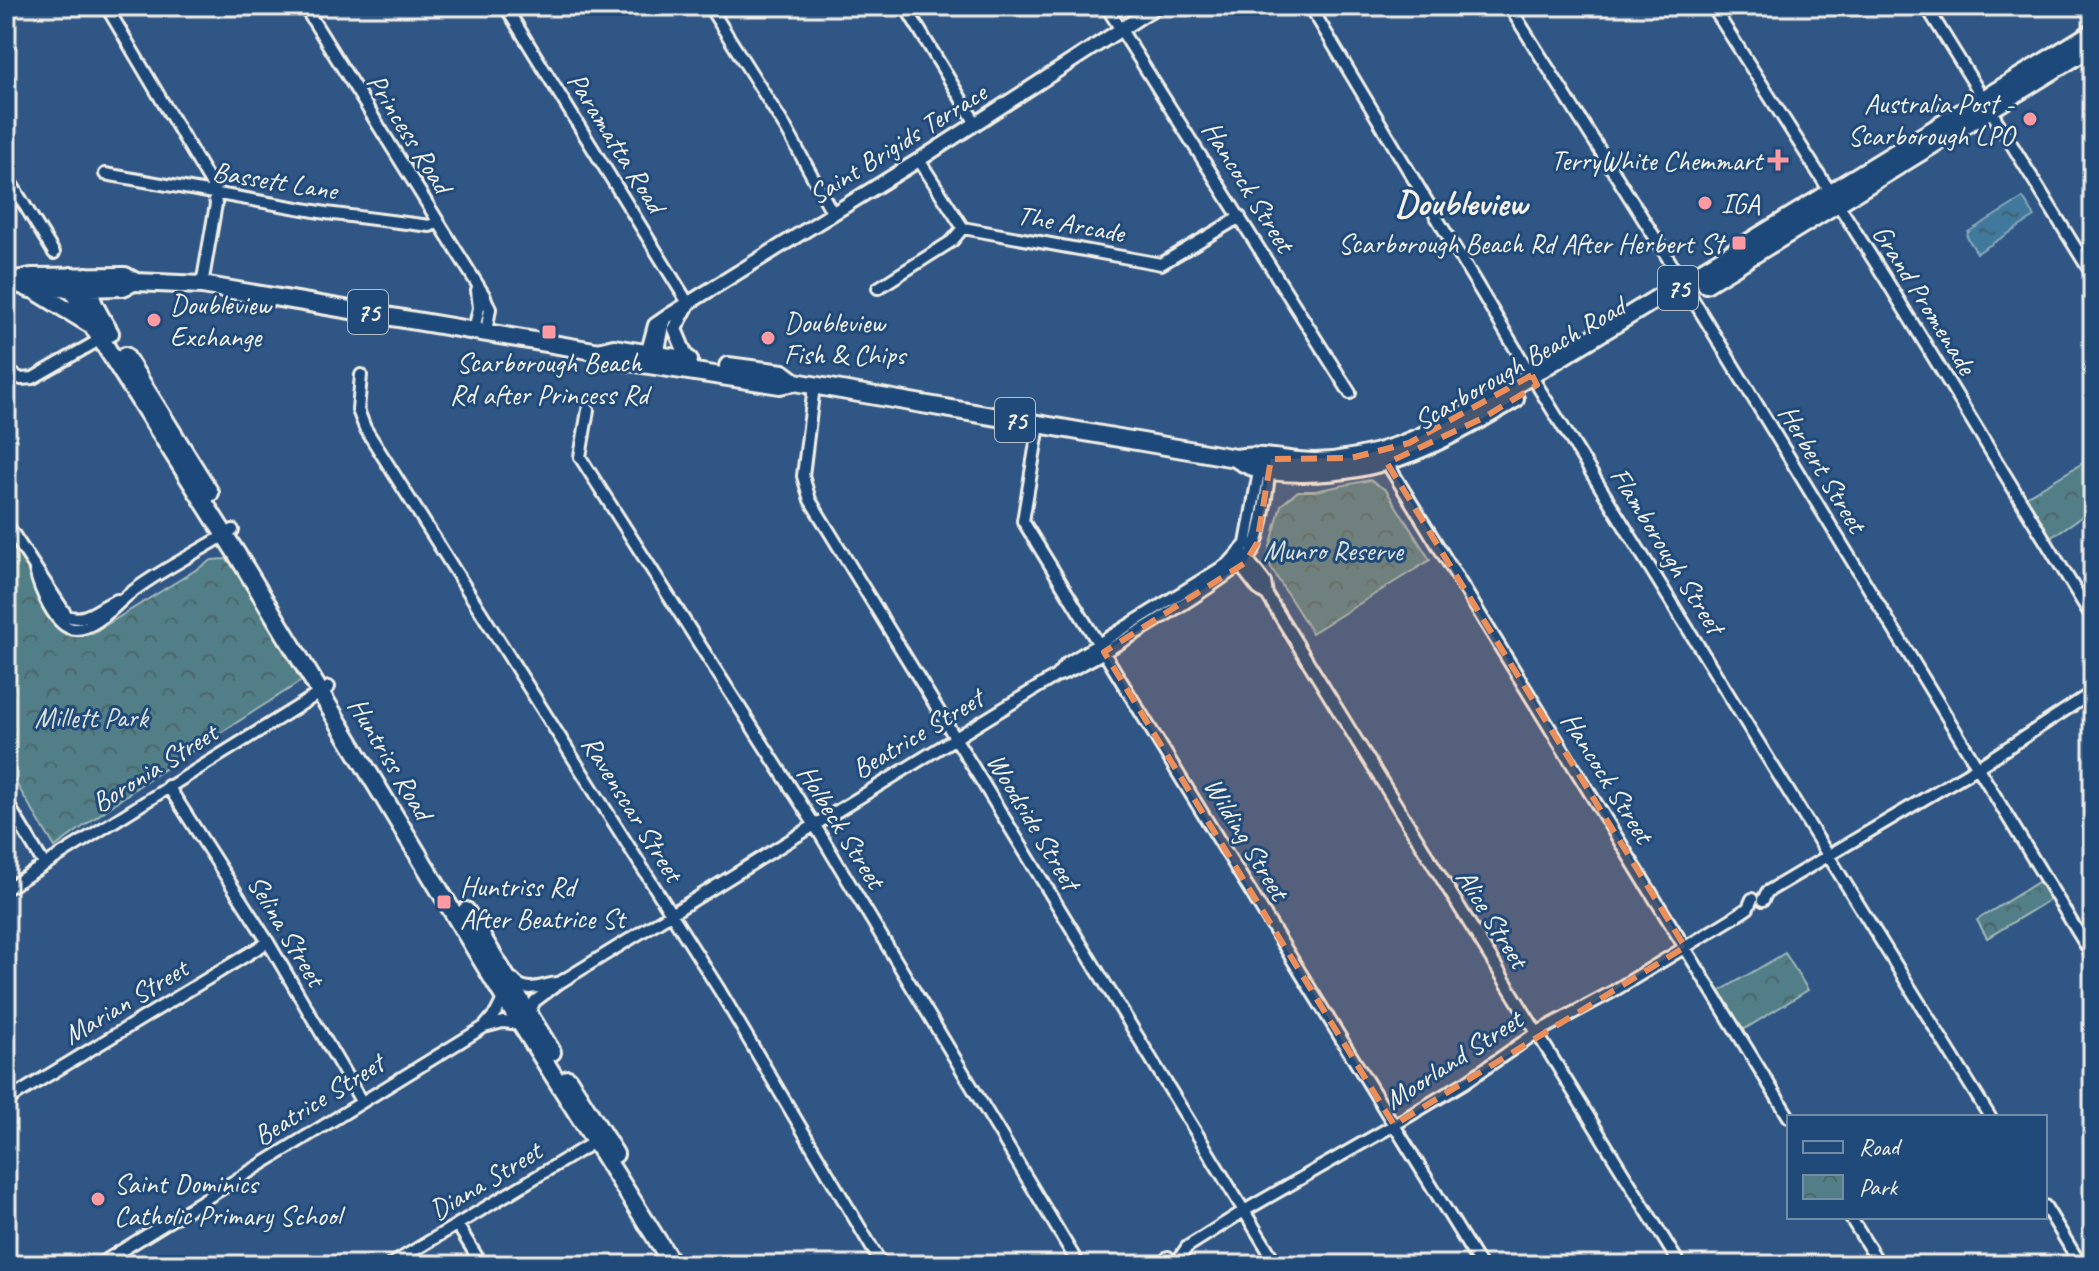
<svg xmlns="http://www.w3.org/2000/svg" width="2099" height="1271" font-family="Caveat,sans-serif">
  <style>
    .park { fill: url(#park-crowns); stroke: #a2b8b8; stroke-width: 2 }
    .water { fill: url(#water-ripples); stroke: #89a9ba; stroke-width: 2 }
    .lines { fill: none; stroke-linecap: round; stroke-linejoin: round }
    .minor-casing { stroke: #f4f1e8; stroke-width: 16 }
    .tertiary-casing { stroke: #f4f1e8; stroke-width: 18 }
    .primary-casing { stroke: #f4f1e8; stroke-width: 22 }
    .minor { stroke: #1f4a7a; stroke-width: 10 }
    .tertiary { stroke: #1f4a7a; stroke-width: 12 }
    .primary { stroke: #1f4a7a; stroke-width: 16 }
    .marked { fill: #ec8e59; fill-opacity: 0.2; stroke: #ec8e59; stroke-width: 6; stroke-dasharray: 16 10; stroke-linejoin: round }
    .poi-dot { fill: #ff9aa2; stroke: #1f4a7a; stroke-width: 3 }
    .labels { text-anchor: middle; stroke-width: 6; stroke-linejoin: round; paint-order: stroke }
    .shield { fill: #1f4a7a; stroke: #b4bfc7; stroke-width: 2 }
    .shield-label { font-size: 26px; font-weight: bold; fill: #f4f1e8 }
    .poi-label { font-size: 28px; fill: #f4f1e8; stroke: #1f4a7a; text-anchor: start }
    .street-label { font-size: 28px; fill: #f4f1e8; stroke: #1f4a7a }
    .park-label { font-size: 28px; fill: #dce0d9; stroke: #1f4a7a }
    .district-label { font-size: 36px; font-weight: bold; fill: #f4f1e8; stroke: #1f4a7a }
  </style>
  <defs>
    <pattern id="park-crowns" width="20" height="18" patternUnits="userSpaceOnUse" patternTransform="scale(2)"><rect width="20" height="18" fill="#517e87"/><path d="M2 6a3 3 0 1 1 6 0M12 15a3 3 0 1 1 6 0" fill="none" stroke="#4d666a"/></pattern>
    <pattern id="water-ripples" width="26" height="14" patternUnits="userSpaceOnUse" patternTransform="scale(2)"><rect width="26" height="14" fill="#41799c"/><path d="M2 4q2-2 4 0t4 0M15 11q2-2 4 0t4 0" fill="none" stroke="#456071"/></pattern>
  </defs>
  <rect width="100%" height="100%" fill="#305686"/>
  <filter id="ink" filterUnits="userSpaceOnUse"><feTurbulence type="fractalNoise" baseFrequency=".0125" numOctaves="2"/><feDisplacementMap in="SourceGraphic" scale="16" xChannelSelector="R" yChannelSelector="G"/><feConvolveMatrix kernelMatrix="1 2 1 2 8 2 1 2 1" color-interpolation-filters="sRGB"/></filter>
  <g filter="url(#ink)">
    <!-- park -->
    <path class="park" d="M2093,457v52l-43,29 -26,-40z
      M1370,480l16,10 44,70 -118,73 -41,-65 -3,-13 13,-50 17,-14h17z
      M6,517l70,116h17l119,-73 14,-1 9,8 68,113 -156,100 -92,67 -49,-80z
      M2043,879l11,18 -67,41 -10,-18z
      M1785,953l23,37 -65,40 -23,-39z"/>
    <!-- water -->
    <path class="water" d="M2023,198l12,19 -58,36 -10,-16 1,-5z"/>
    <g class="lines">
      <!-- minor casing -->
      <g class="minor-casing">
        <path id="minor" d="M106,6l107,181 3,17 -14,81
          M304,6l180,289 6,14 -4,23
          M505,6l183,297
          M709,6l78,124 45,82
          M905,6l70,116
          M1106,6l244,387
          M1310,6l227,379 453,732
          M1509,6l157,249 427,702
          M1712,6l173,272 208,341
          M1926,6l167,270
          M919,160l44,68 198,36 79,-47
          M105,174l221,39 104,13 7,-4
          M6,175l48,78
          M878,288l74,-47 11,-13
          M474,330l5,-22 -2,-18
          M6,370l15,9 12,-1 68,-39
          M361,375l-3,35 7,18 355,563 162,274
          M814,386l-11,90 7,24 467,765
          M588,410l-8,47 234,367 265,441
          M1039,425l-16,96 457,744
          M1387,463l402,654
          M6,523l61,93c20,7 33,-10 50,-16
          M1242,552l23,30 2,13 413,670
          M1237,562l21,27 9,6
          M35,570c4,17 20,59 40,59 18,0 35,-18 47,-29 30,-26 77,-48 111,-70
          M1056,676c25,-6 184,-104 196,-123 10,-16 15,-64 18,-84
          M168,786l100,156 93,159
          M6,801l38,63
          M6,889l323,-202
          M1763,900l4,-8 211,-125 115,-75
          M513,979c13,16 27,6 44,4
          M528,1014l7,-13 24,-18 497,-307 10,-12 163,-101 17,-19 14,-78
          M484,1027l19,-5 18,2
          M6,1101l262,-159
          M2045,1206l36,59
          M1850,1217l30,48
          M458,1226l24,39
          M1179,1259l8,-12 57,-36 150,-86 73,-44 69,-48 76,-41 121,-74 15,-10 4,-9
          M98,1265l386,-238 12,-14 8,-16
          M390,1265l209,-126
          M1164,1265l4,-8"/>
      </g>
      <!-- tertiary casing -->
      <g class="tertiary-casing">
        <path id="tertiary" d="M687,306l-12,23 13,31
          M656,360l8,-40
          M645,362l10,-37 16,-11 248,-154 238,-154"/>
      </g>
      <!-- primary casing -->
      <g class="primary-casing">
        <path id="primary" d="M72,276v12l8,18 158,250 266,441 169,268
          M87,276c1,22 12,39 23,57
          M6,282l25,-5 94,-1 11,6 66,3 398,67 16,8 164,25 15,-3 440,76c26,-5 53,4 80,4 60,-2 110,-25 161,-53l617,-377
          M14,282l16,7 93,-2 7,-3
          M1706,284l387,-238
          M36,291l52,32
          M602,351l12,-3 75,12
          M125,356l85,137
          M728,366l55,7 12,9
          M1235,458c21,14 41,14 66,15 83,1 144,-32 214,-74
          M466,911l86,141
          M568,1079l47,75"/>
      </g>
      <!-- minor -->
      <use href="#minor" class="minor"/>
      <!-- tertiary -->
      <use href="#tertiary" class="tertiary"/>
      <!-- primary -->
      <use href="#primary" class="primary"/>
    </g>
  </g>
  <!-- marked area -->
  <path class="marked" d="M1532,375l5,10 -54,33 -96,45 298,484 -291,178 -290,-473 141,-89 12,-20 14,-84 80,-1 58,-15z"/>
  <!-- markers -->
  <g class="poi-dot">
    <circle cx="2030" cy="119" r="8"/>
    <path d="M1774 148h8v8h8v8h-8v8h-8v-8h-8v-8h8z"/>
    <circle cx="1705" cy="203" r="8"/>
    <rect x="1731" y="235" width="16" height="16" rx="4"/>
    <circle cx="154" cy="320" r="8"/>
    <rect x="541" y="324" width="16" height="16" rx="4"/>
    <circle cx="768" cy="338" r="8"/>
    <rect x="436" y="894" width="16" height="16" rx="4"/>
    <circle cx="98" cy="1199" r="8"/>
  </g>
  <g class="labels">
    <!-- shield labels -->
    <g class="shield">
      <rect x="1658" y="266" width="40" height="44" rx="6"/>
      <rect x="348" y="290" width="40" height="44" rx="6"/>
      <rect x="995" y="398" width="40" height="44" rx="6"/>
    </g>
    <g class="shield-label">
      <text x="1678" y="297">75</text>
      <text x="368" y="321">75</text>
      <text x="1015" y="429">75</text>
    </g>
    <!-- poi labels -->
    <g class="poi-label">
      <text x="2014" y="113" text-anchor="end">Australia Post -<tspan x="2014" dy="32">Scarborough LPO</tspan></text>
      <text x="1762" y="170" text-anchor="end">TerryWhite Chemmart</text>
      <text x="1721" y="213">IGA</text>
      <text x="1723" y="253" text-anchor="end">Scarborough Beach Rd After Herbert St</text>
      <text x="170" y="314">Doubleview<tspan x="170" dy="32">Exchange</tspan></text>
      <text x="784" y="332">Doubleview<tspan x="784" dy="32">Fish &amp; Chips</tspan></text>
      <text x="549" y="372" text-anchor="middle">Scarborough Beach<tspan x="549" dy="32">Rd after Princess Rd</tspan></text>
      <text x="460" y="896">Huntriss Rd<tspan x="460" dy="32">After Beatrice St</tspan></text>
      <text x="114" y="1193">Saint Dominics<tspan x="114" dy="32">Catholic Primary School</tspan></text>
    </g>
    <!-- street labels -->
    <g class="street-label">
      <text transform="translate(410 133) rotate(58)" y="10">Princess Road</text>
      <text transform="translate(617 142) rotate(58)" y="10">Paramatta Road</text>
      <text transform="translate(897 143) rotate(-32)" y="10">Saint Brigids Terrace</text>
      <text transform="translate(275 180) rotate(9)" y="10">Bassett Lane</text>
      <text transform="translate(1249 186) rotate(58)" y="10">Hancock Street</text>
      <text transform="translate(1071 223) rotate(10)" y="10">The Arcade</text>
      <text transform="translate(1925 299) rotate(58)" y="10">Grand Promenade</text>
      <text transform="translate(1519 363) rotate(-30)" y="10">Scarborough Beach Road</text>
      <text transform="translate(1823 468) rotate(59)" y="10">Herbert Street</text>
      <text transform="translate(1668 550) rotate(58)" y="10">Flamborough Street</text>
      <text transform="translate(917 733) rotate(-31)" y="10">Beatrice Street</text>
      <text transform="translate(391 758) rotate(59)" y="10">Huntriss Road</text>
      <text transform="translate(154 767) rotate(-32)" y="10">Boronia Street</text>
      <text transform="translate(1608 777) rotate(58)" y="10">Hancock Street</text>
      <text transform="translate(633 808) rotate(58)" y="10">Ravenscar Street</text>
      <text transform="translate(1034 821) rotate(59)" y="10">Woodside Street</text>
      <text transform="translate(842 826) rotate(58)" y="10">Holbeck Street</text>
      <text transform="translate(1247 838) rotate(59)" y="10">Wilding Street</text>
      <text transform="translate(1493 918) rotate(58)" y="10">Alice Street</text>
      <text transform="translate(287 930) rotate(59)" y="10">Selina Street</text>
      <text transform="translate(125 1001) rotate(-31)" y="10">Marian Street</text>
      <text transform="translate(1453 1059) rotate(-33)" y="10">Moorland Street</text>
      <text transform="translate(318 1099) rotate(-32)" y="10">Beatrice Street</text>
      <text transform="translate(485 1180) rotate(-31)" y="10">Diana Street</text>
    </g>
    <!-- park labels -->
    <g class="park-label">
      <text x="1333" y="560">Munro Reserve</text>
      <text x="91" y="727">Millett Park</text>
    </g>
    <!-- district labels -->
    <g class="district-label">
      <text x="1461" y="215">Doubleview</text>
    </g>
  </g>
  <!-- margin -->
  <rect width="2099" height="1271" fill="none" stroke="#1f4a7a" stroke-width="32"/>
  <rect x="16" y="16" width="2067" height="1239" fill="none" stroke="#f4f1e8" stroke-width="3" filter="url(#ink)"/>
  <!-- legend -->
  <rect x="1787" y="1115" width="260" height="104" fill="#1f4a7a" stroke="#748da6" stroke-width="2"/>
  <rect x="1803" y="1141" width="40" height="12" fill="#1f4a7a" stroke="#748da6" stroke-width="2"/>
  <text x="1859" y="1155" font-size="24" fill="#f4f1e8">Road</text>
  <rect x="1803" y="1175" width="40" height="24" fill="url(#park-crowns)" stroke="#748da6" stroke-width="2"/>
  <text x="1859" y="1195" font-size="24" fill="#f4f1e8">Park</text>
</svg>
